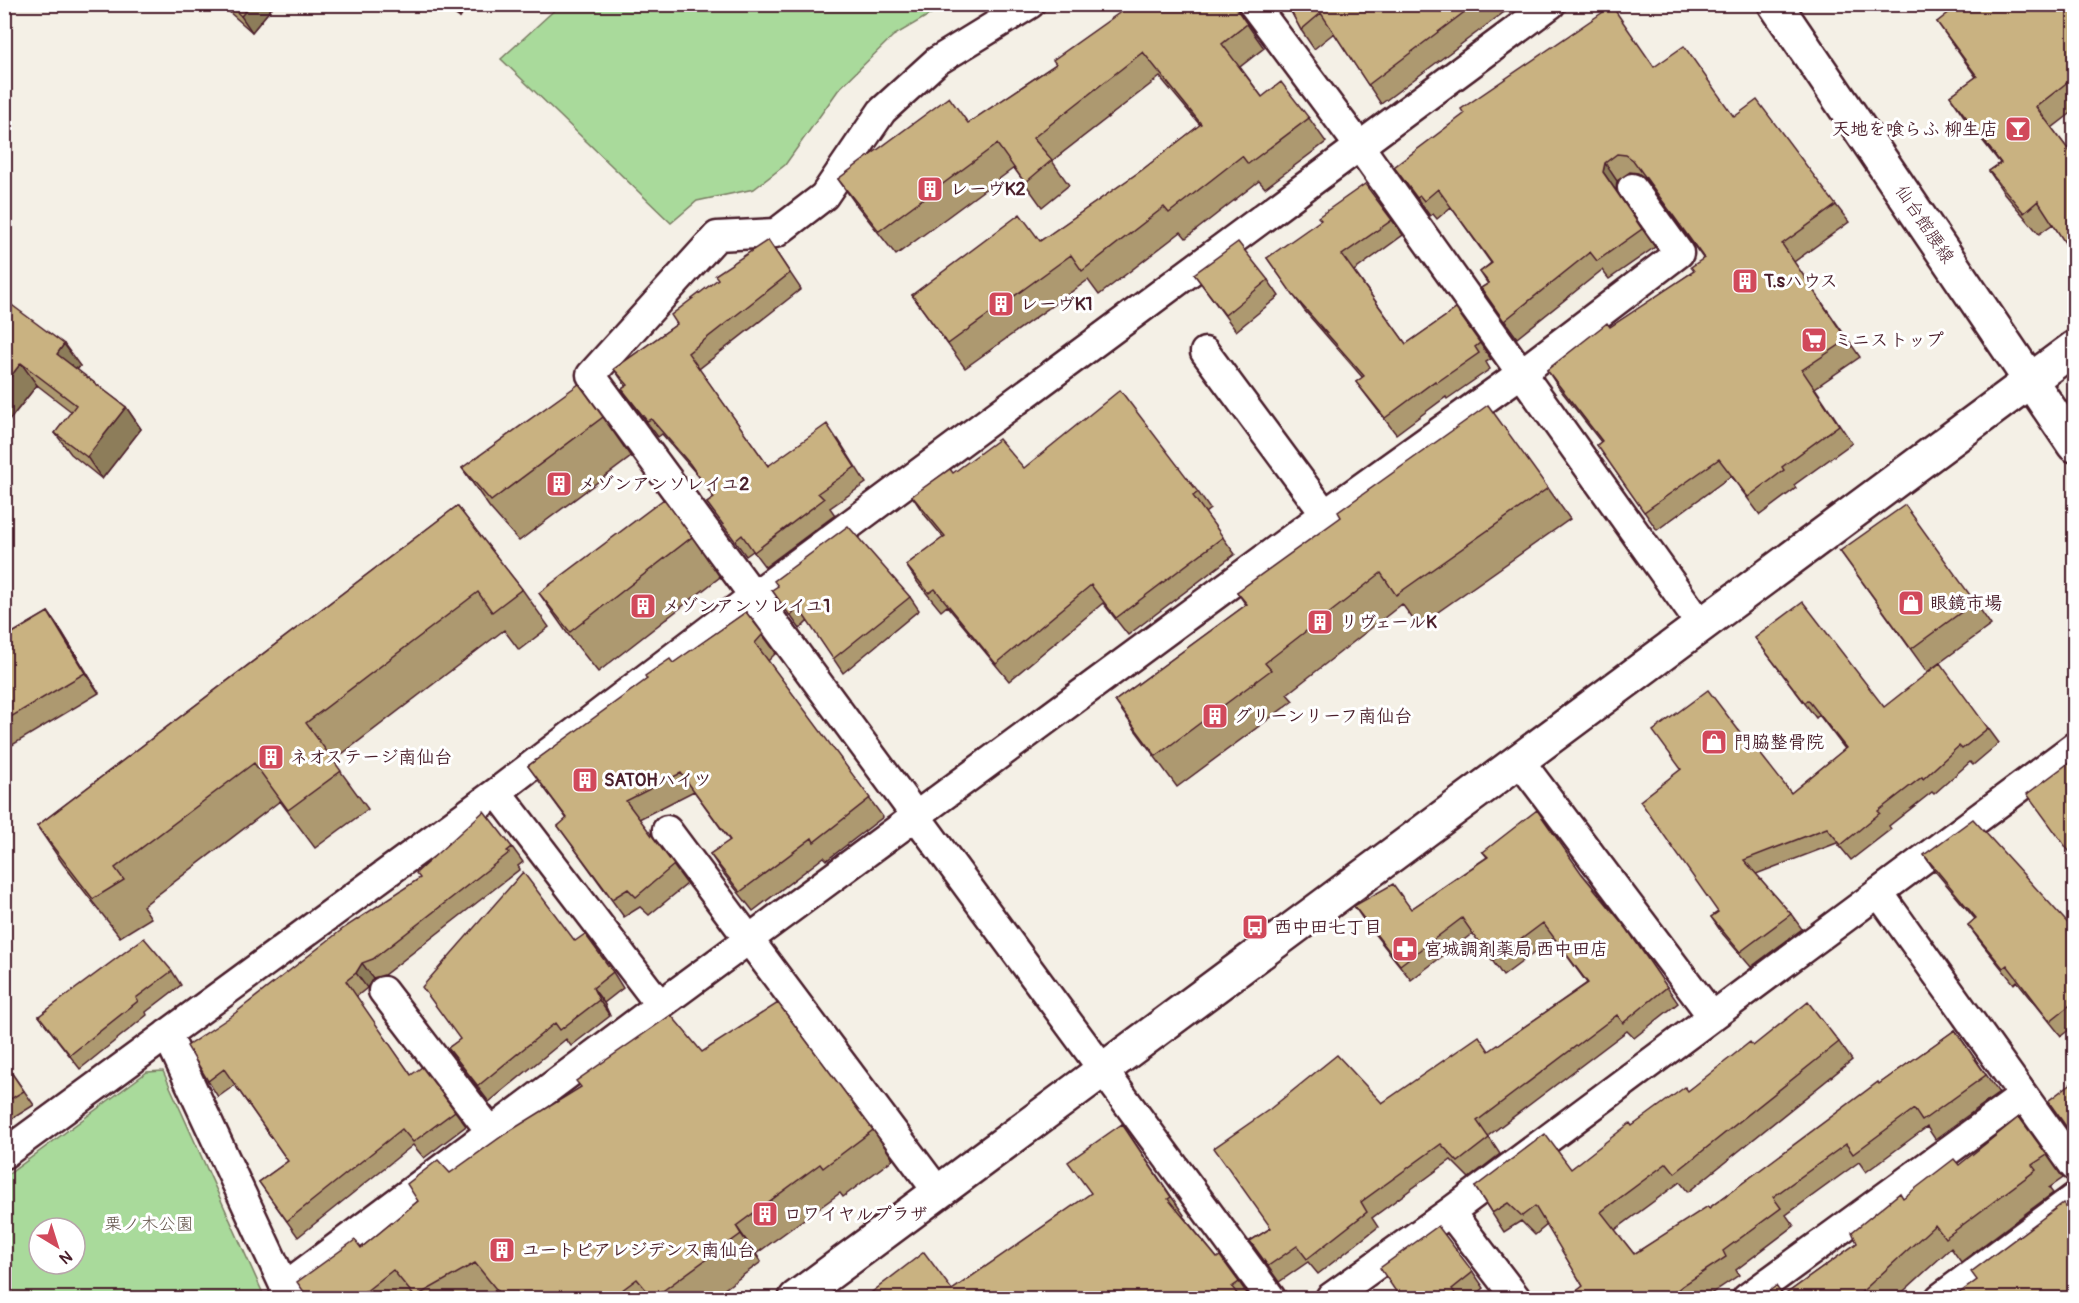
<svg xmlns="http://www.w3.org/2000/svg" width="2079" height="1303" font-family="Pangolin,'Klee One',sans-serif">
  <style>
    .green { fill: #a9da9b; stroke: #7a7c63; stroke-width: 1.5; fill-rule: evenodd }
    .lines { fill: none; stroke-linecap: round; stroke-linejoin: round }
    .minor-casing { stroke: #4a1f2b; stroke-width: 33 }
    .tertiary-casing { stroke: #4a1f2b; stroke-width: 38 }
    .secondary-casing { stroke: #4a1f2b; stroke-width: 38 }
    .minor { stroke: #fff; stroke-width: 28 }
    .tertiary { stroke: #fff; stroke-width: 33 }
    .secondary { stroke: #fff; stroke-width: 33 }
    .wall { fill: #ad996f; stroke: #4a1f2b; stroke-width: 1.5 }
    .shaded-wall { fill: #8d7d5a; stroke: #4a1f2b; stroke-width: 1.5 }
    .building { fill: #c9b281; stroke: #4a1f2b; stroke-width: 1.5 }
    .labels { text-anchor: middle; stroke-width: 6; stroke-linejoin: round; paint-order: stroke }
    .poi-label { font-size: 18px; font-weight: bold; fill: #4a1f2b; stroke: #fff; text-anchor: start }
    .street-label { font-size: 18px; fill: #4a1f2b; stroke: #fff }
    .park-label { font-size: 18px; fill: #66574d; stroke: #fff }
  </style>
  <rect width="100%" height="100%" fill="#f4f0e6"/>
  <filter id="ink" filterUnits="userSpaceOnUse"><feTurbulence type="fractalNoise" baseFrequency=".0167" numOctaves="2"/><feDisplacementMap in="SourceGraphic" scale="12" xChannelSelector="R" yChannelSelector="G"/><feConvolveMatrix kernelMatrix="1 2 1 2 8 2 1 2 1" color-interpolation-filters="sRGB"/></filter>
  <g filter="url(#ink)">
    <!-- green -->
    <path class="green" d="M560,5v-1l386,1 -53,31 -54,53 -54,76 -31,24 -57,12 -26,22 -170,-164z
      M163,1071l102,227h-250l-10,-26v-95l142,-105zM39,1228h36v36h-36z"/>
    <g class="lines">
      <!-- minor casing -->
      <g class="minor-casing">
        <path id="minor" d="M1030,4l-93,57 -55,50 -58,85 -48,37 -59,3 -126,139c229,306 451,617 680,923
          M1253,4l107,143 341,478
          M1205,352l120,162
          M1519,760l193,256
          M497,792l163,213
          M667,830l271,362
          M1879,893l195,273
          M383,991l108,141
          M167,1034l123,264
          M4,1154l493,-362 258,-197 796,-591
          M1450,1212l66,86
          M284,1287l376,-282 665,-491 195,-140 159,-121 -47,-65
          M1330,1298l120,-86 624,-465
          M1747,1298l276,-202
          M1940,1298l134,-100"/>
      </g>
      <!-- tertiary casing -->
      <g class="tertiary-casing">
        <path id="tertiary" d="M796,1298l1278,-950"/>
      </g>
      <!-- secondary casing -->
      <g class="secondary-casing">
        <path id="secondary" d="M1775,4l299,441"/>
      </g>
      <!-- minor -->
      <use href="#minor" class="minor"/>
      <!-- tertiary -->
      <use href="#tertiary" class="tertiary"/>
      <!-- secondary -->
      <use href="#secondary" class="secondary"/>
    </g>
    <!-- wall -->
    <path class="wall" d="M220,4h55l-23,28z
      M439,4h30l-9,14z
      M1287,4h228l-134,100 -47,-71 -20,16 -13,-19z
      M2074,4v107l-22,17 22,29v99l-21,-32 -14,10 -35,-41 -15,-22 11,-8 -35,-45 -15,-22 26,-19 -39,-55z
      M1247,24l17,24 -24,19 22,30 47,21 17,24 -61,46 -6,-7 -73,57 -5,-6 -82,63 -11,-15 -123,88 -53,-73 128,-54 102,-71 58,-45 -40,-48 -108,84 17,24 -27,22 -28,-39 -118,87 -41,-52 -17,-24 130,-56 88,-59z
      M1654,67l80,50 102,88 13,17 -55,40 66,95 -45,31 37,55 -58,42 2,3 -36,27 -29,-39 -74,54 -60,-85 4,-3 -42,-54 -12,-18 147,-99 9,-13 -58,-80 -7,-5 -8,-1 -13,9 -1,9 39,57 -46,32 -7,-9 -85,68 -36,-50 7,-4 -8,-12 11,-9 -40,-56 -14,12 -4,-5 -3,2 -36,-49z
      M1392,220l11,15 -49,36 52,73 50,-35 35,50 -5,3 4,7 -43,30 -1,-2 -50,37 -40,-52 7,-4 -59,-68 -37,-52z
      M768,240l33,49 -102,80 69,97 70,-27 28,44 -36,25 5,7 -70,52 -12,-16 -7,5 -39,-53 7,-5 -13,-19 -39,-45 -4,3 -36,-48 4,-3 -12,-17 63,-45z
      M1194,274l74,6 11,16 -43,35z
      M4,302l76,64 -3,4 49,37 15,22 -39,50 -31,-25 -16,-21 17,-21 -35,-27 -33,42z
      M603,417l28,40 -112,84 -29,-33 -28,-40z
      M1024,468l174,24 12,17 -5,4 30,41 -107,81 -25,-32 -94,78 -62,-75 -6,5 -23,-28 -12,-18 38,-27 -20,-24 -12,-18 41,-23z
      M1548,488l22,31 -152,107 -16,-22 -115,90 6,7 -116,86 -41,-56 -21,-30 131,-96 -9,-13z
      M457,506l65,83 27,38 -30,23 -15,-20 -171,131 35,48 -53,39 -35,-47 -137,105 8,12 -31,19 -57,-73 -26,-38z
      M692,537l28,40 -122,95 -31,-39 -28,-40z
      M1840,551l135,51 16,23 -64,47z
      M772,590l138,7 9,13 -76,63 -35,-52 -8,8z
      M48,612l14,20 37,61 -95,57v-112z
      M746,612l30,41 -8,8 115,156 -56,43 -3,-3 -71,54 -30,-38 -13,-19 20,-13 -36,-50 -55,28 48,65 -38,31 -9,-8 -16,10 -66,-91 9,-7 -39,-53z
      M1755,638l129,69 104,21 11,15 -26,22 -3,-3 -36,32 -2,-2 -43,34 2,3 -40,31 -14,-17 -81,31 35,40 11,15 -51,38 -29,-34 -11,-16 7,-5 31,-168 42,49 54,-44 -26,-34 -3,3z
      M512,847l11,15 -5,4 2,3 -136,106 -11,3 -6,10 -11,9 55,78 44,36 11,15 -42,32 -11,-13 -115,92 -39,-55 29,-21 -53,-76 -17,12 -10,-16z
      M1483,852l99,22 45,55 51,74 -44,35 -7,-7 -139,105 12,18 -31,24 -18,-18 -79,58 6,9 -60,47 -10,-12 -29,20 -29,-41 21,-13 111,-125 108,-52 97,-68 -33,-45 -51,38 -30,-43 -62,47 -46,-58 -11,-16 57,3 76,-52z
      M1924,855l150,75v96l-13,10 -44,-55 -3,3 -35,-44 -11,-15 7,-6 -40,-48z
      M575,941l38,31 10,16 -19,15 6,13 -39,30 -5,-7 -77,63 -41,-54 12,-8z
      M172,971l9,14 -35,27 1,3 -67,54 -41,-53z
      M1955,1030l44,63 -64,46 -8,-12 -61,45 -7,-10 -73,53 8,11 -58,44 3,5 -36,24h-130l10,-13 -36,-61 -12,10 -14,-14 -17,11 -29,-45 96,-18 61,-43 56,-35 65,-45 86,-4 13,18 -164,132 -8,-10 -65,48 19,24 75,-46 170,-124z
      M702,1052l171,78 20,29 -50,38 -3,-4 -84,61 5,8 -50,37h-210l-6,-8 -13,8h-173l52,-51 57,-47 32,-28z
      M4,1062l30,43 -30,19z
      M1122,1124l62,91 -1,1 34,42 22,24 12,17h-388l89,-9 139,-96z
      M2047,1155l16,23 -14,10 4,5 -92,69 -10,-14 -56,51h-136l24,-3 74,-53 46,-45 56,-33z
      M1473,1272l11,16 -13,11h-70z"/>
    <!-- shaded-wall -->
    <path class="shaded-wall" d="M252,4h23l-23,28 -11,-16z
      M451,4h18l-9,14z
      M1605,163l12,18 -1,9 39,57 -52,-75z
      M64,344l16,22 -8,10 -15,-22z
      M21,363l16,22 -33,42v-42z
      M126,407l15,22 -39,50 -15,-22z
      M48,612l14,20 37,61 -14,-20z
      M362,963l11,15 -6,10 -11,-15z
      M593,988l11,15 6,13 -11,-16z
      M736,1226l20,28 5,8 -20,-28z"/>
    <!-- building -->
    <path class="building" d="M228,4h24l-11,12z
      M1132,4h101l14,20 -25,20 40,53 19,-15 28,36 -61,46 -6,-8 -73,57 -5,-6 -82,64 -11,-16 -123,89 -36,-49 108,-81 20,27 102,-71 59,-46 -58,-72 -110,86 19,22 -27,23 -28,-39 -118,87 -41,-52 111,-82 19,26 88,-59 -3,-4z
      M1287,4h188l-107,81 -47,-72 -20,17z
      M1960,4h114v73l-38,30 38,50v89l-5,3 -31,-48 -14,12 -35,-42 12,-8 -51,-67 27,-20 -40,-54z
      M1612,6l42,61 30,-21 50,71 23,-17 79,105 -54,39 65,96 -45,30 37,55 -57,42 2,3 -36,27 -29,-38 -75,53 -47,-67 5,-4 -55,-71 60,-47 3,4 84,-56 -3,-4 13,-9 -71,-98 -7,-5 -9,-1 -12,9 -2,9 39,57 -45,32 -7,-9 -86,69 -23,-33 8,-5 -9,-11 12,-9 -54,-74 -14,12 -4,-5 -3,2 -23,-31 70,-53 -3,-5z
      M1365,184l27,36 -50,35 64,89 50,-35 24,34 -5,4 4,6 -43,30 -1,-2 -50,37 -29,-36 8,-6 -71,-81 -26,-37 54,-38 -3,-3z
      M768,240l22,33 -102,80 80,113 59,-42 28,43 -37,26 6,6 -70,53 -12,-17 -7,6 -28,-38 7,-5 -24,-34 -39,-45 -4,2 -25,-32 6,-4 -14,-16 63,-45 -6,-9 47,-36 -3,-4z
      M1238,242l30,38 -43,35 -31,-41z
      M5,300l59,44 -7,10 69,53 -39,50 -32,-24 21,-28 -55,-42 -17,22v-83z
      M579,384l24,33 -112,84 -29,-33z
      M1120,390l78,102 -5,4 30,41 -107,81 -25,-33 -95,79 -61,-75 -6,4 -23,-28 39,-29 -33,-40 38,-27 3,4 46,-34 25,29z
      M1488,405l60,83 -152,107 -15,-22 -116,90 6,7 -115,86 -41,-55 132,-97 -10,-12 104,-75 -3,-5z
      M664,499l28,38 -122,95 -31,-39z
      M1905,505l70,97 -64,47 -71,-98z
      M457,506l65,83 -30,23 -14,-20 -172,131 35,48 -53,39 -34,-47 -139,105 9,12 -31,19 -56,-73z
      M848,526l62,71 -77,62 -35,-52 -8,9 -18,-26 6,-4 -4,-5z
      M1803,602l81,105 56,-44 48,65 -26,21 -3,-3 -36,33 -1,-2 -44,34 2,2 -39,32 -14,-17 -83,32 47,54 -51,38 -29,-35 7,-5 -78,-111 41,-32 -28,-38 55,-41 41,54 2,-2 40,51 55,-45 -38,-48 -3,3 -50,-65z
      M48,612l37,61 -81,48v-83z
      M746,612l17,22 -8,9 115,155 -56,44 -2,-4 -72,54 -30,-38 20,-14 -49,-67 -55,28 48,64 -38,32 -8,-8 -16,10 -54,-73 9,-8 -39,-52 119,-87 -2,-3 25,-17 3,4z
      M2074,637v13l-6,-8z
      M2074,759v99l-47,-64z
      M1537,810l45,64 45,55 40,58 -44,36 -6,-8 -140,106 12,17 -31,24 -17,-18 -80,58 6,10 -60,47 -10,-13 -29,20 -18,-25 21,-13 -57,-80 56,-39 67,-54 45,48 97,-67 10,15 99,-68 -45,-60 -51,38 -30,-43 -62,47 -46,-59 39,-22 18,25 77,-52 -5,-5z
      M484,811l28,36 -5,4 2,2 -136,106 -11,4 -6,10 -10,8 65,94 11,-8 33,44 -42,31 -11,-13 -115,92 -28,-39 29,-21 -64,-92 -16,12 -21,-35 43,-29 114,-89 76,-50 -4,-5z
      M1973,819l101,111v72l-24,19 -43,-56 -4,3 -35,-43 8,-7 -52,-63z
      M523,872l52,69 10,-7 28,38 -20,16 6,12 -39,30 -5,-7 -77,63 -30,-38 12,-9 -38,-52z
      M144,938l28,33 -36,27 2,3 -68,54 -31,-39z
      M1808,1002l31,40 -164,131 -8,-10 -66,49 33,42 74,-48 1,2 169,-126 1,2 76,-54 31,45 -64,46 -8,-12 -61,45 -7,-10 -73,53 8,11 -58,43 3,6 -44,29 -16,13h-92l-3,-4 12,-9 -48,-80 -13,10 -14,-13 -16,10 -17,-26 70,-53 26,35 59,-46 2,3 53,-39 3,4 62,-49 3,4z
      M778,1003l95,127 -50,38 -3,-4 -84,62 5,8 -88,64 -16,-19 -27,20h-106l-29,-36 -60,34 -22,-27 -37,29h-47l-12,-17 58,-42 6,8 57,-47 -11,-17 31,-24 12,13 55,-39 76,-47 -5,-6 95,-66 31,37z
      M4,1062l20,29 -20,12z
      M2073,1082l1,1v52l-1,1 -25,-35z
      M2019,1117l28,38 -15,10 4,5 -91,68 -10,-13 -81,74h-95l17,-13 7,10 74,-53 -5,-11 48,-39 3,5 51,-39 5,6z
      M1122,1124l49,73 -3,2 49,59 3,-2 19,26 -7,5 9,12h-378l61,-47 28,38 139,-97 -23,-31z
      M2063,1203l11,14v82h-123l26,-19 -6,-8z
      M1438,1226l35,46 -21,17 7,10h-58l-21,-31z
      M1307,1294l3,5h-10z"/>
  </g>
  <!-- icons -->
  <defs>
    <g id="bar-square" transform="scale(1.35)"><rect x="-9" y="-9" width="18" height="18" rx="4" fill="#d1495b" stroke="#fff"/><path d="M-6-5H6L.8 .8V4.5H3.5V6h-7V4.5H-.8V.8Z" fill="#fff"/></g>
    <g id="building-square" transform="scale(1.35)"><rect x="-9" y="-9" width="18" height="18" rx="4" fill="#d1495b" stroke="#fff"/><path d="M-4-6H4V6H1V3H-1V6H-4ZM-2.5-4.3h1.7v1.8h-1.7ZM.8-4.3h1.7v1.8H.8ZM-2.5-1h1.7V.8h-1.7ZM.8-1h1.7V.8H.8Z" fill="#fff"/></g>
    <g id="supermarket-square" transform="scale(1.35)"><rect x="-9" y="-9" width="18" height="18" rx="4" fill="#d1495b" stroke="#fff"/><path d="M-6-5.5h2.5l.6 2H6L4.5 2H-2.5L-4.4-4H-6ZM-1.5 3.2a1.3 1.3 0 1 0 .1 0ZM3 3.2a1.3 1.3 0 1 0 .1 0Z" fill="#fff"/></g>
    <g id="shop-square" transform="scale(1.35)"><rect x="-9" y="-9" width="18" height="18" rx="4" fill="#d1495b" stroke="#fff"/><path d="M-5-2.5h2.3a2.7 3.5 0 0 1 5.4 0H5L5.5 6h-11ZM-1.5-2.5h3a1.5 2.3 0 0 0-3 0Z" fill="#fff"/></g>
    <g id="bus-square" transform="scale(1.35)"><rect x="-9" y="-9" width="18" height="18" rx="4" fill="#d1495b" stroke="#fff"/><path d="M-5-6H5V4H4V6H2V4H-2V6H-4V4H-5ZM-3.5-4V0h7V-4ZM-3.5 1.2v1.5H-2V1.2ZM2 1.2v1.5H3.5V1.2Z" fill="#fff"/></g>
    <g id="pharmacy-square" transform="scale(1.35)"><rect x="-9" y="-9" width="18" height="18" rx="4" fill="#d1495b" stroke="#fff"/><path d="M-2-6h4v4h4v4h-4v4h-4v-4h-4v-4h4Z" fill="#fff"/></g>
  </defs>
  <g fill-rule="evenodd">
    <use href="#bar-square" x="2018" y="129"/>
    <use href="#building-square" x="930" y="189"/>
    <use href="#building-square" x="1745" y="281"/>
    <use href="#building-square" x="1001" y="304"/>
    <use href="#supermarket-square" x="1814" y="340"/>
    <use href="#building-square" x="559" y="484"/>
    <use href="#shop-square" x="1911" y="603"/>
    <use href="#building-square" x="643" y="606"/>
    <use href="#building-square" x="1320" y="622"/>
    <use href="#building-square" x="1215" y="716"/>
    <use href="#shop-square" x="1714" y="742"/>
    <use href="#building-square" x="271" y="757"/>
    <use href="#building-square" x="585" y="780"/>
    <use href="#bus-square" x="1255" y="927"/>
    <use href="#pharmacy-square" x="1405" y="949"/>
    <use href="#building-square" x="765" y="1214"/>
    <use href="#building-square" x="502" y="1250"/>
  </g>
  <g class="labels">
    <!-- poi labels -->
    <g class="poi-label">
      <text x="1998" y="135" text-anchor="end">天地を喰らふ 柳生店</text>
      <text x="950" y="195">レーヴK2</text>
      <text x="1764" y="287">T.sハウス</text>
      <text x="1020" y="310">レーヴK1</text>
      <text x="1834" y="346">ミニストップ</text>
      <text x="578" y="490">メゾンアンソレイユ2</text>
      <text x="1930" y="609">眼鏡市場</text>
      <text x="662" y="612">メゾンアンソレイユ1</text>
      <text x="1340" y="628">リヴェールK</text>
      <text x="1234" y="722">グリーンリーフ南仙台</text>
      <text x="1734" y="748">門脇整骨院</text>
      <text x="290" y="763">ネオステージ南仙台</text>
      <text x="604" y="786">SATOHハイツ</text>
      <text x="1274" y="933">西中田七丁目</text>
      <text x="1424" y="955">宮城調剤薬局 西中田店</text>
      <text x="784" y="1220">ロワイヤルプラザ</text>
      <text x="522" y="1256">ユートピアレジデンス南仙台</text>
    </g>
    <!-- street labels -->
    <g class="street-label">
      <text transform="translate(1925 224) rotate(56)" y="6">仙台館腰線</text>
    </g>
    <!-- park labels -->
    <g class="park-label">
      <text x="149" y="1230">栗ノ木公園</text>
    </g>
  </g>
  <!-- margin -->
  <rect width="2079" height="1303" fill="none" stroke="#fff" stroke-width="24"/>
  <rect x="12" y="12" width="2055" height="1279" fill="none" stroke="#4a1f2b" stroke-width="2" filter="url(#ink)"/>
  <!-- north arrow -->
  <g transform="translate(57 1246) rotate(142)"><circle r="28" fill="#ffffff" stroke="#b7a5aa" stroke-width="1.5"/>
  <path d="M0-4.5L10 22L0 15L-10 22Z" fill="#d1495b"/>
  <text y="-9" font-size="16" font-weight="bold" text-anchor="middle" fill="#4a1f2b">N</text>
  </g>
</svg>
